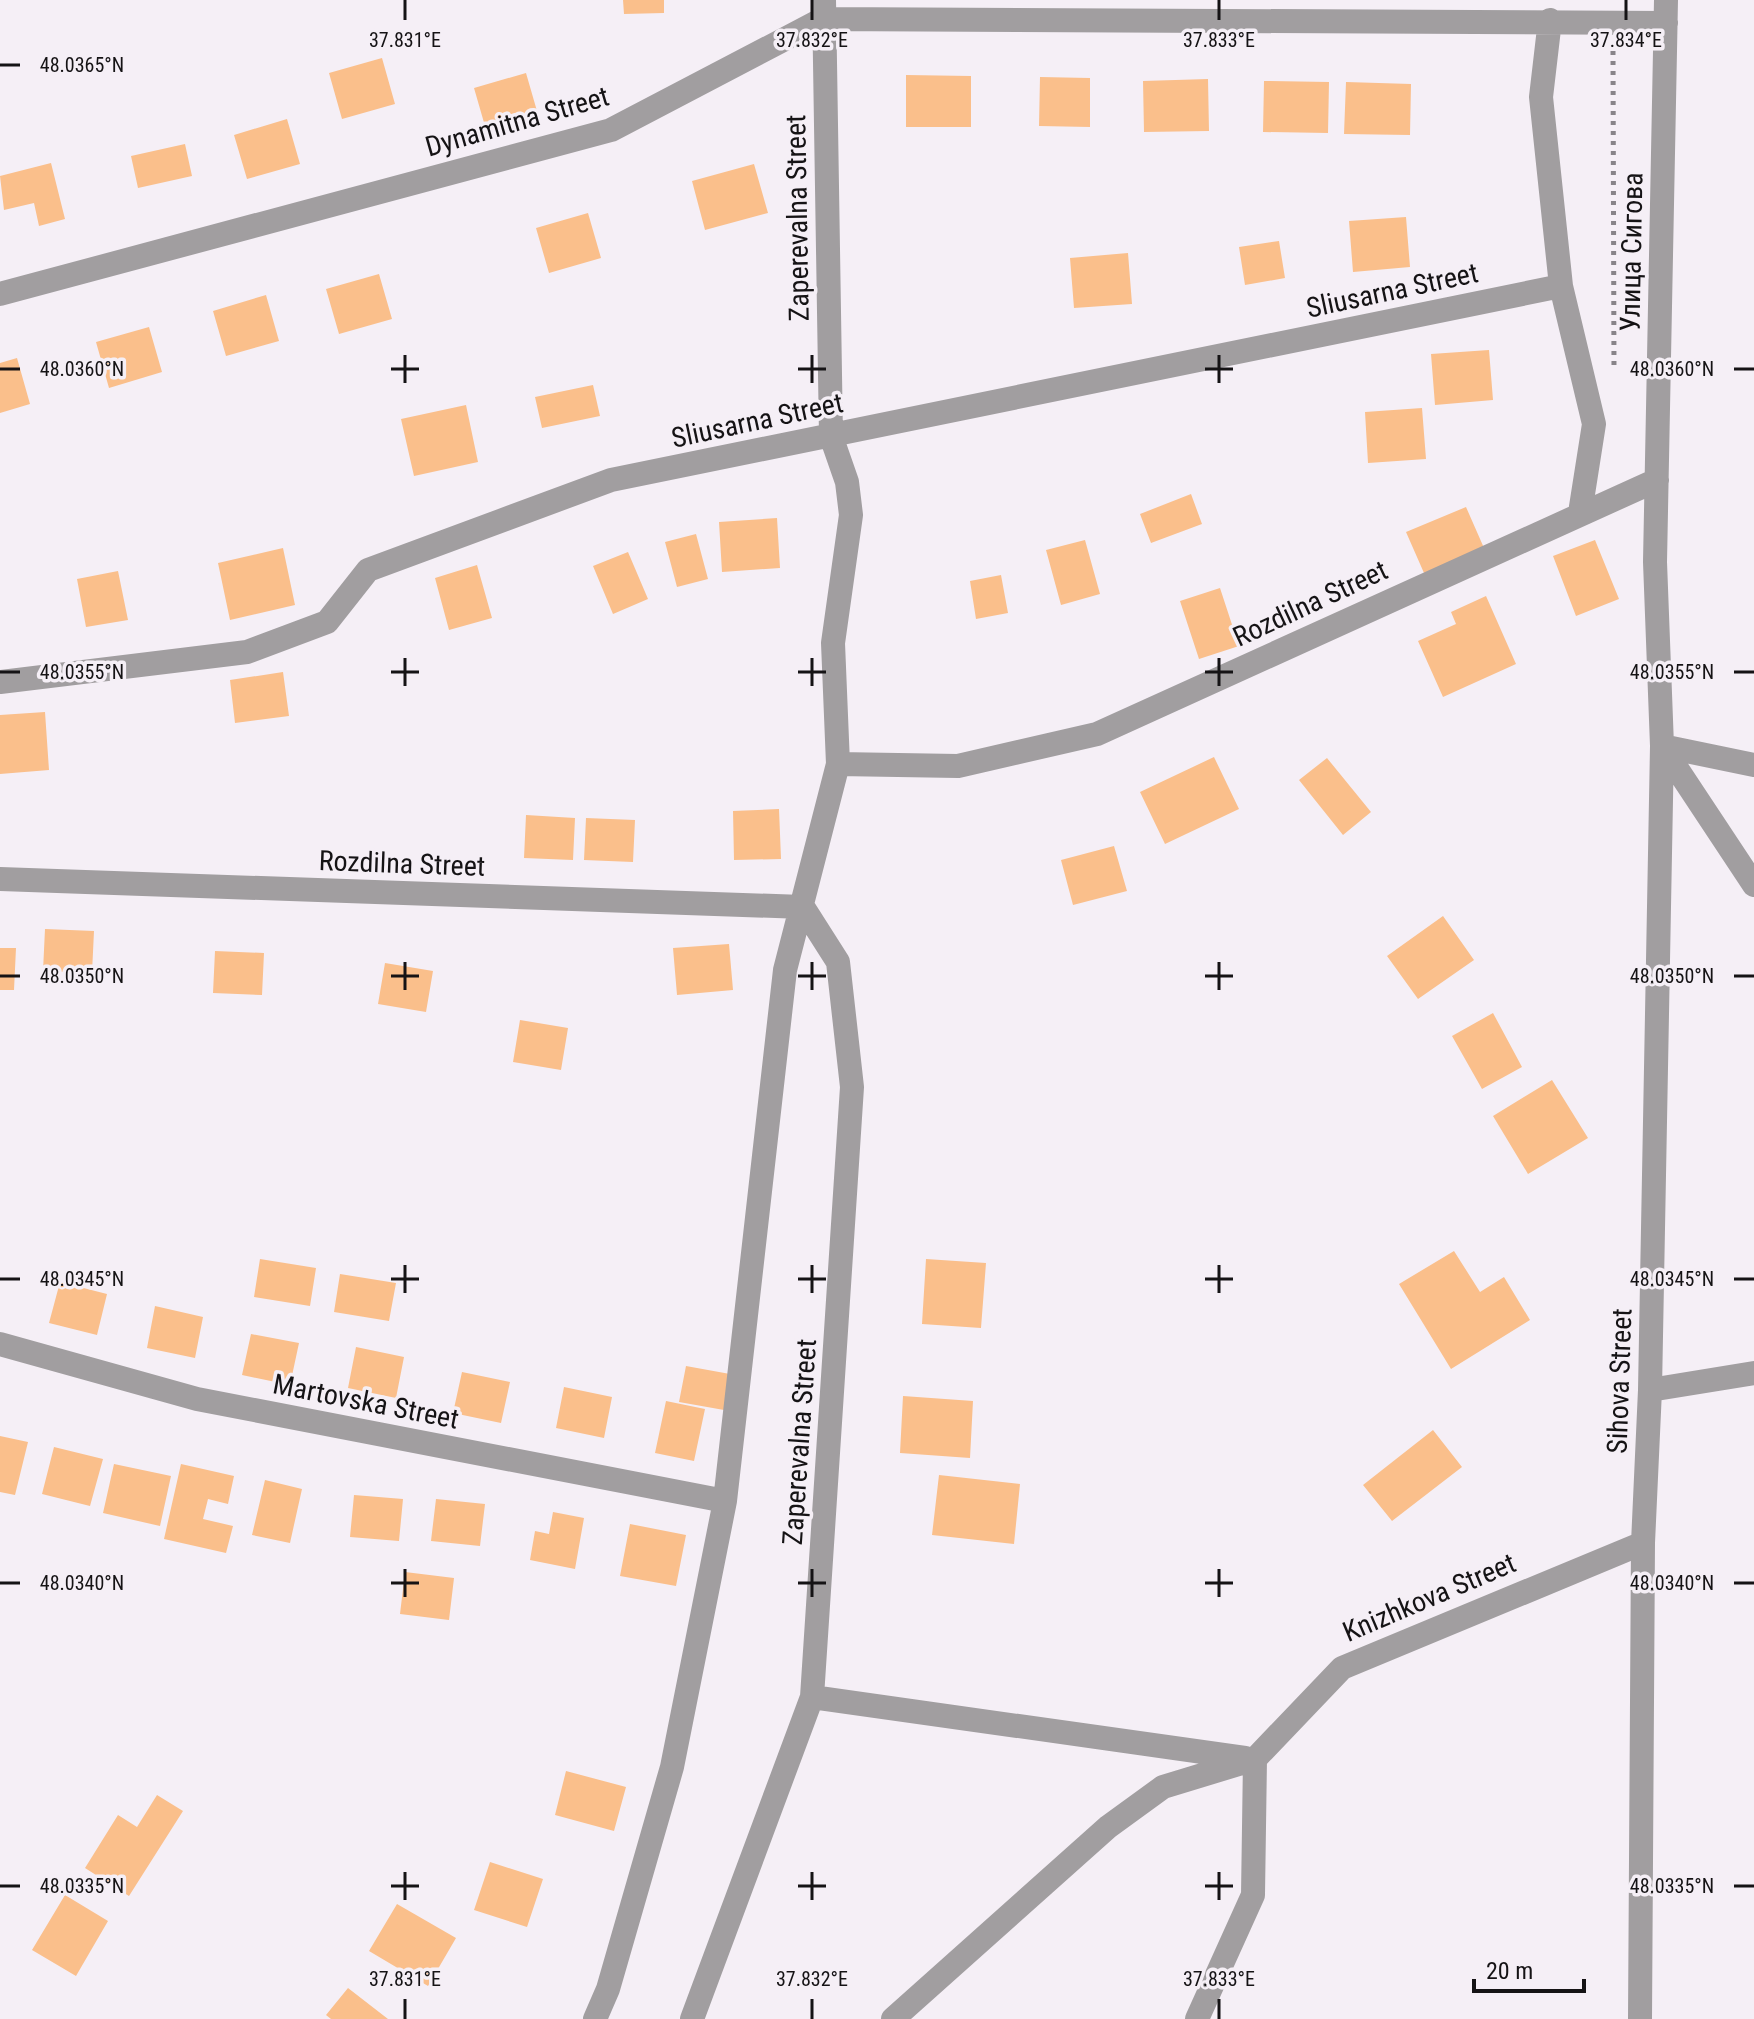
<svg xmlns="http://www.w3.org/2000/svg" width="1754" height="2019" font-family="'Roboto Condensed',sans-serif">
  <style>
    .building { fill: #fabf8b }
    .lines { fill: none; stroke-linecap: round; stroke-linejoin: round }
    .path { stroke: #888489; stroke-width: 5; stroke-dasharray: 4 6; stroke-linecap: butt }
    .minor { stroke: #a19ea0; stroke-width: 24 }
    .ticks { fill: none; stroke: #151315; stroke-width: 3 }
    .labels { text-anchor: middle; stroke-width: 7; stroke-linejoin: round; paint-order: stroke }
    .street-label { font-size: 28px; fill: #151315; stroke: #f5eff6 }
    .ticks-label { font-size: 20px; text-anchor: middle; fill: #151315; stroke: #f5eff6; stroke-width: 7; stroke-linejoin: round; paint-order: stroke }
  </style>
  <rect width="100%" height="100%" fill="#f5eff6"/>
  <!-- building -->
  <path class="building" d="M623,0h41v13l-40,1z
    M382,58l13,46 -53,15 -13,-46z
    M526,73l13,45 -52,15 -13,-45z
    M906,75l65,1v51h-65z
    M1040,77l50,1v49l-51,-1z
    M1208,79l1,52 -65,1 -1,-51z
    M1264,81l65,1 -1,51 -65,-1z
    M1346,82l65,2 -1,51 -66,-1z
    M287,119l13,45 -53,15 -13,-44z
    M185,144l7,32 -54,12 -7,-32z
    M51,163l14,56 -26,7 -5,-23 -30,7 -4,-34z
    M754,164l14,49 -63,17 -13,-49z
    M588,213l13,45 -52,15 -13,-45z
    M1406,217l4,50 -57,5 -4,-51z
    M1279,241l6,37 -40,7 -6,-38z
    M1128,253l4,51 -58,4 -4,-50z
    M379,274l13,45 -53,15 -13,-45z
    M266,295l13,46 -53,15 -13,-45z
    M149,327l13,45 -53,16 -13,-46z
    M1489,350l4,50 -58,5 -4,-51z
    M17,358l13,46 -30,9v-50z
    M593,385l7,31 -58,12 -7,-31z
    M466,405l12,57 -64,14 -13,-57z
    M1422,408l4,51 -58,4 -3,-51z
    M1191,494l11,30 -51,19 -11,-29z
    M1466,507l18,41 -60,25 -18,-41z
    M777,518l3,50 -58,4 -3,-50z
    M696,534l12,45 -31,8 -12,-45z
    M1085,540l15,54 -39,11 -15,-55z
    M1595,540l24,59 -43,17 -23,-60z
    M283,548l12,57 -65,15 -12,-57z
    M628,552l20,47 -35,15 -20,-48z
    M477,565l15,53 -43,12 -14,-52z
    M118,571l10,49 -42,7 -9,-48z
    M1001,575l7,38 -32,6 -6,-38z
    M1220,588l19,58 -40,13 -19,-58z
    M1486,596l30,68 -73,33 -25,-56 38,-17 -5,-12z
    M283,672l6,44 -54,7 -5,-43z
    M45,712l4,58 -49,4v-59z
    M1214,757l25,52 -74,35 -25,-52z
    M1327,758l44,54 -28,23 -44,-55z
    M779,809l2,50 -47,1 -1,-49z
    M526,815l49,3 -2,42 -49,-2z
    M586,818l49,2 -2,42 -49,-2z
    M1114,846l13,45 -54,14 -12,-45z
    M1443,916l31,44 -56,39 -31,-43z
    M45,929l49,2 -2,42 -49,-2z
    M729,944l4,46 -56,5 -4,-47z
    M0,948h16l-2,42h-14z
    M215,951l49,2 -2,42 -49,-2z
    M385,963l48,8 -7,41 -48,-8z
    M1493,1013l29,54 -40,22 -30,-53z
    M520,1020l48,8 -7,42 -48,-8z
    M1552,1080l36,58 -60,36 -35,-58z
    M1454,1251l26,41 24,-15 26,43 -79,49 -52,-85z
    M260,1259l56,9 -6,38 -56,-9z
    M926,1259l60,4 -5,65 -59,-4z
    M340,1274l56,9 -7,38 -55,-9z
    M60,1282l47,12 -10,41 -48,-12z
    M155,1306l48,11 -8,41 -48,-10z
    M251,1334l48,9 -9,42 -48,-10z
    M356,1347l48,10 -8,41 -48,-10z
    M686,1366l44,8 -6,36 -45,-8z
    M462,1372l48,10 -9,41 -48,-10z
    M564,1387l48,10 -8,41 -48,-10z
    M903,1396l70,5 -3,57 -70,-5z
    M666,1401l39,8 -11,52 -39,-8z
    M1433,1430l29,37 -70,54 -29,-36z
    M0,1436l28,6 -13,53 -15,-3z
    M54,1447l49,12 -13,47 -48,-12z
    M114,1464l57,12 -11,50 -57,-13z
    M181,1464l53,12 -6,28 -20,-5 -5,20 30,7 -7,27 -62,-14z
    M939,1475l81,9 -6,60 -82,-9z
    M265,1480l37,9 -12,54 -38,-8z
    M354,1495l49,4 -4,42 -49,-4z
    M436,1499l49,5 -5,42 -49,-5z
    M553,1512l31,6 -9,51 -45,-9 5,-29 14,3z
    M630,1524l56,11 -10,51 -56,-10z
    M405,1572l49,6 -5,42 -49,-6z
    M566,1771l60,16 -12,44 -59,-16z
    M157,1795l26,16 -54,85 -44,-28 33,-53 19,12z
    M490,1862l53,17 -16,48 -53,-17z
    M65,1895l43,26 -32,55 -44,-26z
    M397,1904l59,34 -28,48 -59,-35z
    M348,1988l40,31h-57l-5,-4z"/>
  <g class="lines">
    <!-- path -->
    <path class="path" d="M1613,51l1,318"/>
    <!-- minor -->
    <path class="minor" d="M1550,20l-9,77 20,189 33,138 -14,89
      M0,294l611,-164 212,-111 843,4
      M0,682l247,-30 80,-30 41,-52 243,-90 950,-194
      M1662,746l92,139
      M1662,746l92,19
      M838,764l120,2 139,-32 560,-254
      M0,879l803,28 35,55 14,125 -40,610 -120,322
      M0,1344l197,55 528,102
      M1650,1390l104,-17
      M812,1697l433,61
      M595,2019l13,-30 64,-222 53,-266 60,-531 53,-206 -5,-121 18,-128 -4,-33 -16,-46 -7,-436
      M893,2019l215,-192 55,-40 92,-28
      M1197,2019l56,-124 2,-136 87,-91 301,-125
      M1640,2019l3,-476 7,-153 12,-644 -7,-184 11,-562"/>
  </g>
  <!-- ticks -->
  <path class="ticks" d="M405,0v20M812,0v20M1219,0v20M1626,0v20M0,65h20M405,355v28M812,355v28M1219,355v28M0,369h20M391,369h28M798,369h28M1205,369h28M1734,369h20M405,658v28M812,658v28M1219,658v28M0,672h20M391,672h28M798,672h28M1205,672h28M1734,672h20M405,962v28M812,962v28M1219,962v28M0,976h20M391,976h28M798,976h28M1205,976h28M1734,976h20M405,1265v28M812,1265v28M1219,1265v28M0,1279h20M391,1279h28M798,1279h28M1205,1279h28M1734,1279h20M405,1569v28M812,1569v28M1219,1569v28M0,1583h20M391,1583h28M798,1583h28M1205,1583h28M1734,1583h20M405,1872v28M812,1872v28M1219,1872v28M0,1886h20M391,1886h28M798,1886h28M1205,1886h28M1734,1886h20M405,1999v20M812,1999v20M1219,1999v20"/>
  <g class="labels">
    <!-- street labels -->
    <g class="street-label">
      <text transform="translate(517 121) rotate(-16)" y="10">Dynamitna Street</text>
      <text transform="translate(797 218) rotate(-91)" y="10">Zaperevalna Street</text>
      <text transform="translate(1631 252) rotate(-89)" y="10">Улица Сигова</text>
      <text transform="translate(1392 290) rotate(-12)" y="10">Sliusarna Street</text>
      <text transform="translate(757 420) rotate(-12)" y="10">Sliusarna Street</text>
      <text transform="translate(1310 603) rotate(-25)" y="10">Rozdilna Street</text>
      <text transform="translate(402 863) rotate(2)" y="10">Rozdilna Street</text>
      <text transform="translate(1619 1381) rotate(-88)" y="10">Sihova Street</text>
      <text transform="translate(366 1401) rotate(11)" y="10">Martovska Street</text>
      <text transform="translate(799 1442) rotate(-86)" y="10">Zaperevalna Street</text>
      <text transform="translate(1429 1597) rotate(-23)" y="10">Knizhkova Street</text>
    </g>
  </g>
  <g class="ticks-label">
    <text x="405" y="47">37.831°E</text>
    <text x="812" y="47">37.832°E</text>
    <text x="1219" y="47">37.833°E</text>
    <text x="1626" y="47">37.834°E</text>
    <text x="82" y="72">48.0365°N</text>
    <text x="82" y="376">48.0360°N</text>
    <text x="1672" y="376">48.0360°N</text>
    <text x="82" y="679">48.0355°N</text>
    <text x="1672" y="679">48.0355°N</text>
    <text x="82" y="983">48.0350°N</text>
    <text x="1672" y="983">48.0350°N</text>
    <text x="82" y="1286">48.0345°N</text>
    <text x="1672" y="1286">48.0345°N</text>
    <text x="82" y="1590">48.0340°N</text>
    <text x="1672" y="1590">48.0340°N</text>
    <text x="82" y="1893">48.0335°N</text>
    <text x="1672" y="1893">48.0335°N</text>
    <text x="405" y="1986">37.831°E</text>
    <text x="812" y="1986">37.832°E</text>
    <text x="1219" y="1986">37.833°E</text>
  </g>
  <!-- scale -->
  <path d="M1474 1979v12h110v-12" fill="none" stroke="#151315" stroke-width="4"/>
  <text x="1486" y="1979" font-size="24" fill="#151315" stroke="#f5eff6" stroke-width="6" paint-order="stroke">20 m</text>
</svg>
